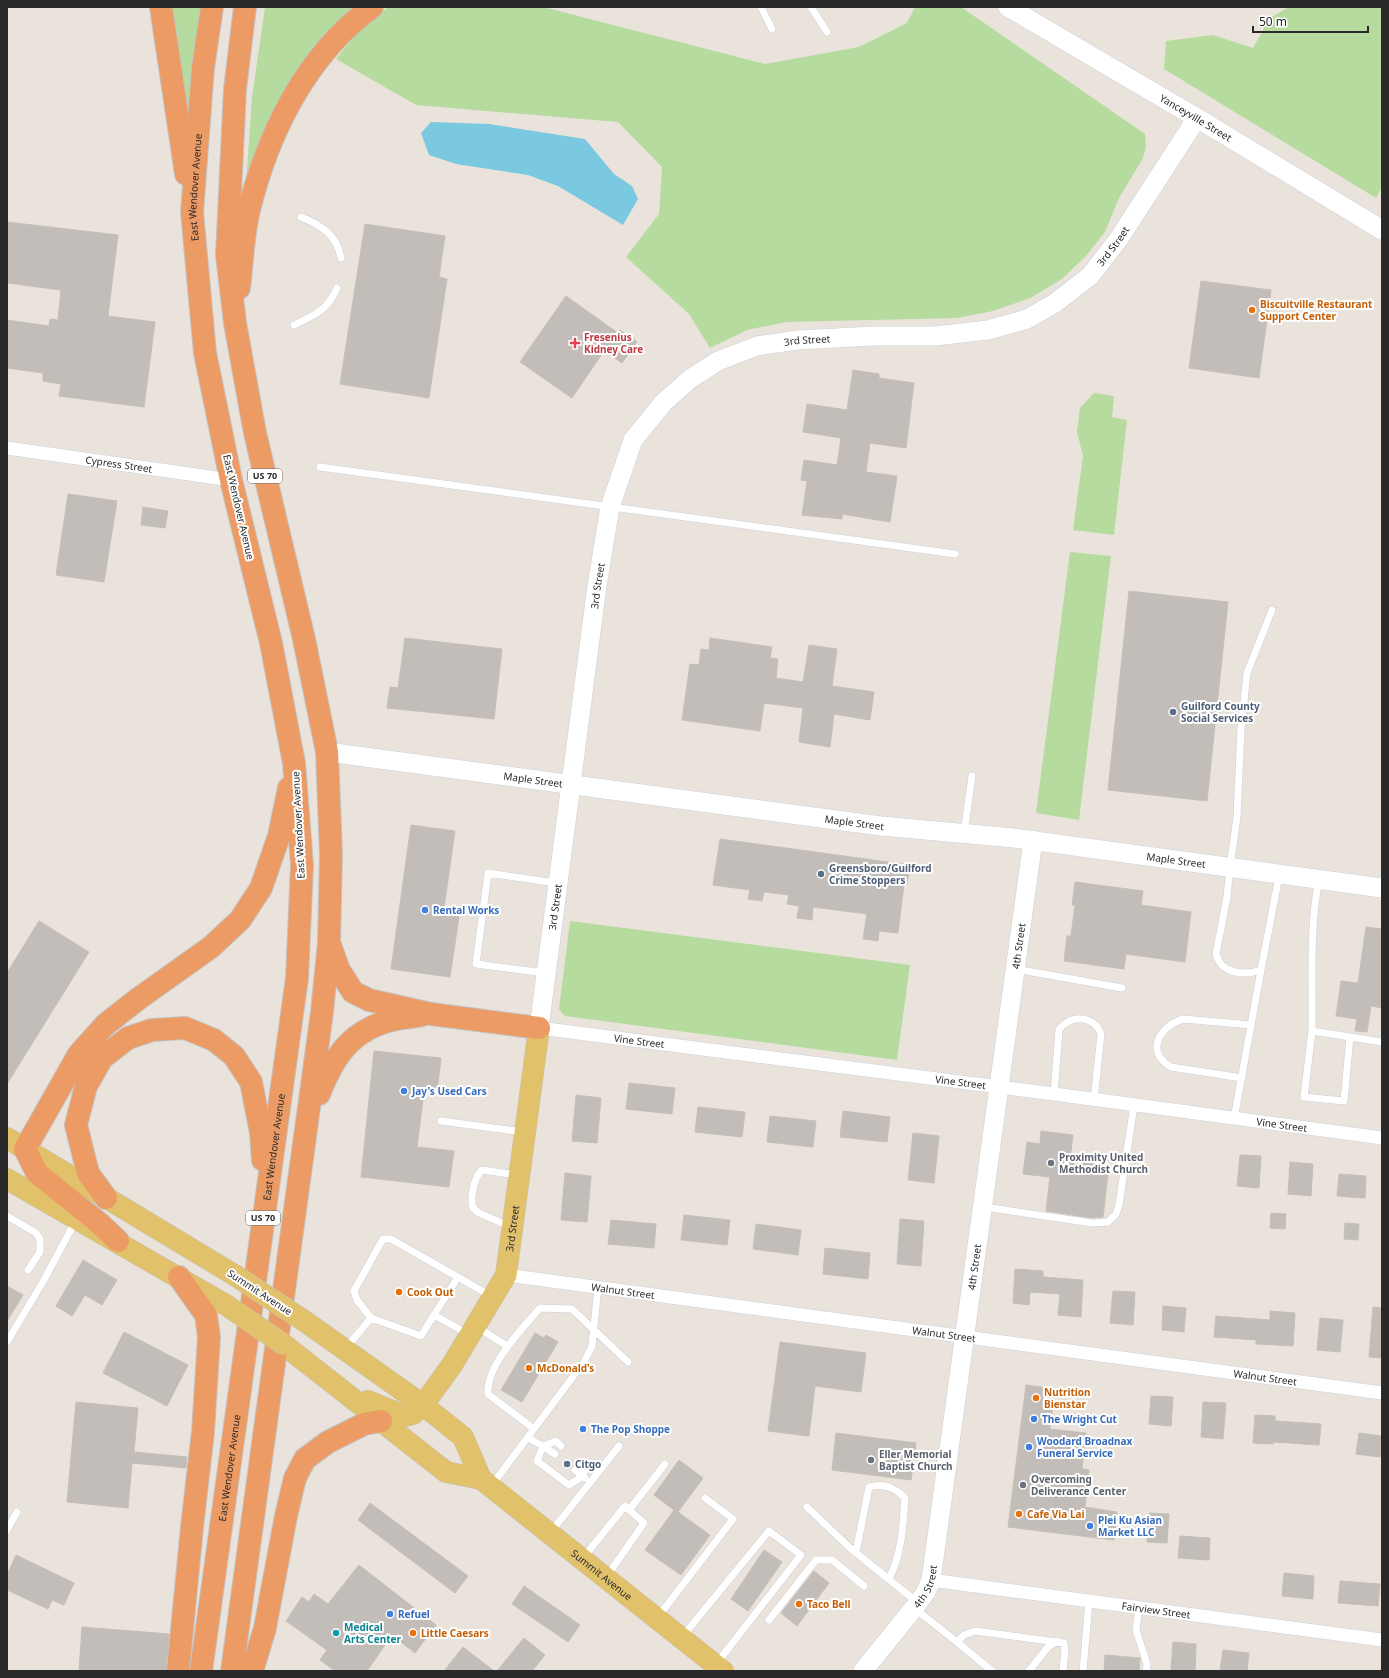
<svg xmlns="http://www.w3.org/2000/svg" width="1389" height="1678" font-family="'Noto Sans',sans-serif">
  <style>
    .green { fill: #b5db9e }
    .water { fill: #7ac9e1 }
    .building { fill: #c2bdb9; stroke: #c5bfb6 }
    .lines { fill: none; stroke-linecap: round; stroke-linejoin: round }
    .lane-casing { stroke: #cbced9; stroke-width: 8 }
    .street-casing { stroke: #cbced9; stroke-width: 14 }
    .secondary-casing { stroke: #cbced9; stroke-width: 20 }
    .primary-casing { stroke: #c3c3c3; stroke-width: 22 }
    .highway-casing { stroke: #c3c3c3; stroke-width: 24 }
    .lane { stroke: #fff; stroke-width: 7 }
    .street { stroke: #fff; stroke-width: 13 }
    .secondary { stroke: #fff; stroke-width: 19 }
    .primary { stroke: #e1c16a; stroke-width: 21 }
    .highway { stroke: #ed9b64; stroke-width: 22 }
    .primary-bridge-casing { stroke: #c3c3c3; stroke-width: 22; stroke-linecap: butt }
    .primary-bridge { stroke: #e1c16a; stroke-width: 21 }
    .food-dot { fill: #e8710a; stroke: #fff; stroke-width: 1.5 }
    .health-dot { fill: #e0444e; stroke: #fff; stroke-width: 1.5 }
    .service-dot { fill: #5c6f8a; stroke: #fff; stroke-width: 1.5 }
    .shop-dot { fill: #3f7fe0; stroke: #fff; stroke-width: 1.5 }
    .worship-dot { fill: #6b7280; stroke: #fff; stroke-width: 1.5 }
    .culture-dot { fill: #0f9aa8; stroke: #fff; stroke-width: 1.5 }
    .labels { text-anchor: middle; stroke-width: 4; stroke-linejoin: round; paint-order: stroke }
    .shield { fill: #fff; stroke: #696969; stroke-width: 1 }
    .shield-label { font-size: 9px; font-weight: bold; fill: #292929 }
    .street-label { font-size: 10px; fill: #292929; stroke: #fff }
    .food-label { font-size: 10px; font-weight: bold; fill: #c56008; stroke: #fff; text-anchor: start }
    .health-label { font-size: 10px; font-weight: bold; fill: #be3a42; stroke: #fff; text-anchor: start }
    .service-label { font-size: 10px; font-weight: bold; fill: #4e5e75; stroke: #fff; text-anchor: start }
    .shop-label { font-size: 10px; font-weight: bold; fill: #366cbe; stroke: #fff; text-anchor: start }
    .worship-label { font-size: 10px; font-weight: bold; fill: #5b616d; stroke: #fff; text-anchor: start }
    .culture-label { font-size: 10px; font-weight: bold; fill: #0d838f; stroke: #fff; text-anchor: start }
  </style>
  <rect width="100%" height="100%" fill="#eae3dc"/>
  <!-- green -->
  <path class="green" d="M171,7h32l-15,115z
    M265,7h93l-112,178 6,-88z
    M388,7h155l222,57 94,-17 48,-24 8,-16h46l184,127 1,14 -4,12 -23,38 -14,34 -19,24 -24,23 -32,19 -37,13 -36,7 -170,4 -40,8 -37,18 -21,-34 -63,-57 33,-43 3,-47 -44,-45 -202,-17 -80,-46 22,-27z
    M1289,7h93v180l-6,11 -212,-129 2,-28 47,-6 40,13 17,-30z
    M1094,393l20,3 -2,21 15,3 -13,115 -41,-5 10,-74 -6,-24 3,-24z
    M1070,552l41,4 -32,264 -43,-7z
    M570,921l340,44 -13,95 -332,-44 -6,-7z"/>
  <!-- water -->
  <path class="water" d="M431,122l58,2 96,15 29,35 18,12 6,13 -15,26 -65,-39 -30,-11 -72,-11 -27,-9 -8,-22z"/>
  <!-- building -->
  <path class="building" d="M7,222l111,13 -10,81 47,6 -11,85 -85,-11 2,-12 -18,-3v-8l-36,-5v-48l42,6 1,-7 8,1 3,-30 -54,-7z
    M365,224l80,12 -6,41 8,2 -18,119 -89,-14z
    M1201,281l70,9 -12,88 -70,-10z
    M566,296l52,37 2,-3 17,12 -15,21 -18,-12 -32,47 -52,-36z
    M853,370l26,4v4l35,5 -8,65 -36,-5 -4,29 31,4 -7,46 -48,-8v5l-40,-4 5,-34 -6,-1 3,-20 33,5 4,-27 -38,-6 4,-28 40,6z
    M68,494l49,7 -13,81 -48,-7z
    M143,507l25,4 -3,17 -24,-3z
    M1129,591l99,11 -21,199 -99,-11z
    M405,638l97,11 -8,70 -107,-11 3,-21 8,1z
    M710,638l62,9 -2,11 8,1 -2,19 27,4 6,-37 28,4 -5,37 42,6 -4,28 -36,-6 -4,33 -31,-5 4,-34 -39,-5 -4,28 -78,-11 8,-56 9,1 2,-16 8,1z
    M411,825l44,6 -12,84 16,2 -9,60 -59,-8z
    M720,839l190,26 -3,19h-3l-6,49 -19,-2 -1,10 -15,-2 4,-25 -54,-7 -1,13 -15,-2 2,-12 -12,-2 2,-9 -25,-3 -2,9 -14,-2 2,-9 -37,-5z
    M1075,882l68,9 -2,14 50,7 -6,50 -59,-8 -2,15 -60,-8 3,-25h4l4,-31h-3z
    M39,921l50,31 -82,132v-111z
    M1366,927l16,2v79l-11,-2 -4,26 -12,-1 2,-12 -21,-3 5,-35 17,2z
    M374,1051l67,7 -4,34 -13,-1 -7,56 37,4 -5,36 -88,-10z
    M629,1083l46,5 -3,26 -46,-5z
    M576,1095l25,3 -4,45 -25,-2z
    M698,1107l47,5 -3,25 -47,-5z
    M843,1111l47,6 -3,25 -47,-5z
    M770,1116l46,5 -3,26 -46,-5z
    M1041,1131l32,4 -3,25 39,5 -6,52 -11,1 -46,-7 4,-34 -27,-3 4,-32 13,2z
    M913,1133l26,3 -5,47 -26,-3z
    M1240,1155l21,1 -2,32 -22,-2z
    M1290,1162l23,2 -2,32 -23,-2z
    M565,1173l26,3 -4,46 -26,-2z
    M1339,1174l27,2 -1,22 -28,-2z
    M1271,1213l15,1 -1,15 -15,-1z
    M684,1215l46,5 -3,25 -46,-5z
    M900,1219l24,2 -3,45 -24,-2z
    M611,1220l45,4 -2,24 -46,-4z
    M1345,1223l14,1 -1,16 -14,-1z
    M756,1224l45,6 -3,25 -45,-6z
    M825,1248l45,5 -2,26 -45,-5z
    M83,1260l34,20 -15,25 -17,-10 -13,21 -16,-10z
    M1015,1269l28,2v6l40,3 -2,37 -23,-2 2,-21 -30,-2 -1,13 -16,-2z
    M7,1286l16,9 -16,26z
    M1113,1291l22,1 -2,33 -23,-2z
    M1163,1306l23,2 -2,24 -22,-2z
    M1373,1307l9,1v50l-13,-1z
    M1270,1311l25,2 -2,33 -37,-2v-4l-42,-3 2,-21 54,4z
    M1320,1318l23,2 -3,32 -23,-2z
    M124,1332l64,33 -21,41 -64,-33z
    M535,1333l9,5 2,-3 12,7 -36,60 -21,-12z
    M780,1342l86,11 -5,39 -46,-6 -6,50 -41,-5z
    M1026,1385l29,4 -5,40 36,4 -4,36 7,1 -4,37 32,5 -3,28 -106,-13z
    M1151,1396l22,1 -2,29 -22,-2z
    M76,1402l62,6 -4,44 53,5 -1,11 -54,-5 -4,45 -61,-6z
    M1203,1402l23,1 -3,36 -22,-2z
    M1255,1415l20,1v5l46,3 -2,21 -45,-3 -1,2 -20,-1z
    M836,1433l80,10 -5,37 -79,-10z
    M1359,1433l23,3 -2,21 -24,-3z
    M679,1460l24,18 -25,34 32,23 -29,40 -36,-25 29,-40 -20,-15z
    M370,1503l98,73 -13,17 -97,-73z
    M1149,1513l20,1 -2,29 -20,-1z
    M1180,1536l30,2 -1,22 -31,-2z
    M764,1550l18,12 -34,49 -17,-12z
    M16,1555l58,28 -10,22 -12,-5 -4,9 -41,-19v-15z
    M359,1565l77,60 -21,28 -23,-18 -25,36h-32l-15,-11 7,-10 -41,-29 16,-24 7,5 5,-8 14,10z
    M814,1571l15,12 -32,43 -16,-13z
    M1284,1573l30,3 -1,23 -31,-3z
    M1340,1581l40,3 -2,22 -40,-3z
    M524,1586l56,39 -12,17 -56,-38z
    M82,1627l87,7 -3,37h-87z
    M524,1638l21,17 -13,16h-35z
    M1173,1642l23,2 -1,27h-24z
    M463,1647l31,24h-50z
    M1223,1650l26,3 -2,18h-27z
    M1105,1655l35,3 -1,13h-35z"/>
  <g class="lines">
    <!-- lane casing -->
    <g class="lane-casing">
      <path id="lane" d="M761,7l11,22
        M811,7l16,25
        M301,217c20,8 36,18 40,41
        M294,325c21,-10 33,-14 43,-37
        M320,467l635,87
        M1272,610l-25,63 -6,56 -4,88 -7,50 -3,30 -11,57c5,20 28,22 45,16l18,-94
        M964,833l8,-57
        M1319,879c-10,50 -6,101 -7,152l70,11
        M1015,969l107,19
        M545,973l-69,-9 12,-91 68,10
        M1312,1031l-8,66 40,4 6,-64
        M1242,1078l-71,-11c-27,-15 -11,-42 13,-48l67,6
        M1054,1094l5,-64c11,-16 35,-15 42,4l-7,66
        M1234,1119l27,-149
        M441,1121l82,11
        M984,1207l108,16 16,-1 8,-8 3,-9 15,-100
        M7,1216l29,17 4,6v13l-12,18
        M511,1227l-32,-14 -6,-5c-3,-10 1,-31 9,-38l35,5
        M434,1315l24,-38
        M371,1318l-14,-18 -3,-9 29,-52h8l100,57
        M477,1327l30,19
        M7,1342l37,-62 32,-60
        M346,1348l25,-30 50,18 13,-21 34,19
        M534,1429l-46,-35c-2,-29 34,-65 52,-86l32,1 56,53
        M528,1438l15,8 13,-5 5,5
        M555,1454l-12,-8 -6,15 32,24 14,-9 -8,-6
        M582,1462l4,3 -3,11 2,2
        M492,1485l92,-123 8,-16 6,-59
        M807,1507l43,41 67,54
        M629,1510l36,-46
        M7,1530l10,-18
        M551,1532l68,-86
        M856,1552l13,-65c14,-4 26,0 36,11 -2,28 -3,55 -16,81
        M583,1558l42,-52 19,17 -37,53
        M1139,1607l-3,23 11,34 -1,7
        M914,1608l43,34
        M658,1617l75,-98 -28,-21
        M769,1620l47,-60h16l32,26
        M682,1637l87,-106 32,24 -84,108
        M992,1671l-35,-29 7,-7 11,-4 89,12 1,7 -2,21
        M1029,1671l19,-24 9,-6
        M1083,1671l6,-70"/>
    </g>
    <!-- street casing -->
    <g class="street-casing">
      <g id="street">
        <path id="s1" d="M7,448l224,32"/>
        <path id="s2" d="M539,1028l515,66 328,44"/>
        <path id="s3" d="M506,1275l876,118"/>
        <path id="s4" d="M931,1580l451,60"/>
      </g>
    </g>
    <!-- secondary casing -->
    <g class="secondary-casing">
      <g id="secondary">
        <path id="s5" d="M1008,7l189,111 185,112"/>
        <path id="s6" d="M327,752l554,74 133,12 368,50"/>
        <path id="s7" d="M539,1028l58,-442 13,-79 23,-67 30,-37 27,-24 28,-18 39,-15 40,-6 77,-4h61l53,-6 39,-11 28,-16 35,-27 28,-36 79,-122"/>
        <path id="s8" d="M863,1671l55,-68 8,-11 5,-12 102,-740"/>
      </g>
    </g>
    <!-- primary casing -->
    <g class="primary-casing">
      <g id="primary">
        <path d="M7,1138l229,138"/>
        <path d="M7,1179l219,126"/>
        <path d="M303,1320l120,85 40,32 18,42"/>
        <path id="s9" d="M283,1344l163,128 35,7 242,192"/>
        <path id="s10" d="M368,1401l37,15 8,-2 10,-9 29,-40 54,-90 33,-247"/>
      </g>
    </g>
    <!-- highway casing -->
    <g class="highway-casing">
      <g id="highway">
        <path d="M161,7l25,167"/>
        <path d="M239,288c3,-24 4,-54 10,-78 19,-77 57,-155 123,-203"/>
        <path d="M330,945l9,25 14,22 16,8 62,14 108,14"/>
        <path d="M319,1094c13,-33 28,-59 63,-71 12,-5 27,-5 40,-8"/>
        <path d="M106,1198l-18,-25 -12,-48 10,-39 16,-28 26,-20 24,-8 33,-2 29,12 20,16 17,26 10,51 2,27"/>
        <path d="M118,1241l-19,-18 -62,-50 -12,-24 54,-95 26,-29 33,-26 73,-52 29,-27 21,-32 18,-52 10,-48"/>
        <path d="M178,1671l14,-144 11,-95 6,-95 -3,-22 -27,-38"/>
        <path id="s11" d="M201,1671l96,-693 5,-113 -8,-102 -23,-120 -40,-163 -26,-127 -13,-141 11,-144 9,-61"/>
        <path d="M232,1671l90,-659 7,-70 2,-87 -4,-103 -23,-113 -49,-206 -20,-110 -8,-68 8,-166 10,-82"/>
        <path d="M252,1671l13,-43 21,-112 9,-38 10,-19 23,-17 36,-18 17,-3"/>
      </g>
    </g>
    <!-- lane -->
    <use href="#lane" class="lane"/>
    <!-- street -->
    <use href="#street" class="street"/>
    <!-- secondary -->
    <use href="#secondary" class="secondary"/>
    <!-- primary -->
    <use href="#primary" class="primary"/>
    <!-- highway -->
    <use href="#highway" class="highway"/>
    <!-- primary-bridge casing -->
    <g class="primary-bridge-casing">
      <path id="primary-bridge" d="M236,1276l67,44
        M226,1305l57,39"/>
    </g>
    <!-- primary-bridge -->
    <use href="#primary-bridge" class="primary-bridge"/>
  </g>
  <!-- markers -->
  <g class="food-dot">
    <circle cx="1252" cy="310" r="4"/>
    <circle cx="399" cy="1292" r="4"/>
    <circle cx="529" cy="1368" r="4"/>
    <circle cx="1036" cy="1398" r="4"/>
    <circle cx="1019" cy="1514" r="4"/>
    <circle cx="799" cy="1604" r="4"/>
    <circle cx="413" cy="1633" r="4"/>
  </g>
  <path class="health-dot" d="M573 337h4v4h4v4h-4v4h-4v-4h-4v-4h4z"/>
  <g class="service-dot">
    <circle cx="1173" cy="712" r="4"/>
    <circle cx="821" cy="874" r="4"/>
    <circle cx="567" cy="1464" r="4"/>
  </g>
  <g class="shop-dot">
    <circle cx="425" cy="910" r="4"/>
    <circle cx="404" cy="1091" r="4"/>
    <circle cx="1034" cy="1419" r="4"/>
    <circle cx="583" cy="1429" r="4"/>
    <circle cx="1029" cy="1447" r="4"/>
    <circle cx="1090" cy="1526" r="4"/>
    <circle cx="390" cy="1614" r="4"/>
  </g>
  <g class="worship-dot">
    <circle cx="1051" cy="1163" r="4"/>
    <circle cx="871" cy="1460" r="4"/>
    <circle cx="1023" cy="1485" r="4"/>
  </g>
  <circle class="culture-dot" cx="336" cy="1633" r="4"/>
  <g class="labels">
    <!-- shield labels -->
    <g class="shield">
      <rect x="248" y="469" width="34" height="14" rx="3"/>
      <rect x="246" y="1211" width="34" height="14" rx="3"/>
    </g>
    <g class="shield-label">
      <text x="265" y="479">US 70</text>
      <text x="263" y="1221">US 70</text>
    </g>
    <!-- street labels -->
    <g class="street-label">
      <text dy="4" stroke="none"><textPath href="#s5" startOffset="218">Yanceyville Street</textPath></text>
      <text dy="4" stroke="none"><textPath href="#s11" startOffset="1501">East Wendover Avenue</textPath></text>
      <text dy="4" stroke="none"><textPath href="#s7" startOffset="1142">3rd Street</textPath></text>
      <text dy="4" stroke="none"><textPath href="#s7" startOffset="806">3rd Street</textPath></text>
      <text dy="4" stroke="none"><textPath href="#s1" startOffset="113">Cypress Street</textPath></text>
      <text transform="translate(239 507) rotate(77)" y="4">East Wendover Avenue</text>
      <text dy="4" stroke="none"><textPath href="#s7" startOffset="446">3rd Street</textPath></text>
      <text dy="4" stroke="none"><textPath href="#s6" startOffset="208">Maple Street</textPath></text>
      <text dy="4" stroke="none"><textPath href="#s6" startOffset="532">Maple Street</textPath></text>
      <text transform="translate(298 825) rotate(-93)" y="4">East Wendover Avenue</text>
      <text dy="4" stroke="none"><textPath href="#s6" startOffset="856">Maple Street</textPath></text>
      <text dy="4" stroke="none"><textPath href="#s7" startOffset="122">3rd Street</textPath></text>
      <text dy="4" stroke="none"><textPath href="#s8" startOffset="754">4th Street</textPath></text>
      <text dy="4" stroke="none"><textPath href="#s2" startOffset="101">Vine Street</textPath></text>
      <text dy="4" stroke="none"><textPath href="#s2" startOffset="425">Vine Street</textPath></text>
      <text dy="4" stroke="none"><textPath href="#s2" startOffset="749">Vine Street</textPath></text>
      <text dy="4" stroke="none"><textPath href="#s11" startOffset="529">East Wendover Avenue</textPath></text>
      <text dy="4" stroke="none"><textPath href="#s10" startOffset="263">3rd Street</textPath></text>
      <text dy="4" stroke="none"><textPath href="#s8" startOffset="430">4th Street</textPath></text>
      <text dy="4" stroke="none"><textPath href="#s3" startOffset="118">Walnut Street</textPath></text>
      <text transform="translate(260 1292) rotate(33)" y="4">Summit Avenue</text>
      <text dy="4" stroke="none"><textPath href="#s3" startOffset="442">Walnut Street</textPath></text>
      <text dy="4" stroke="none"><textPath href="#s3" startOffset="766">Walnut Street</textPath></text>
      <text dy="4" stroke="none"><textPath href="#s11" startOffset="205">East Wendover Avenue</textPath></text>
      <text dy="4" stroke="none"><textPath href="#s9" startOffset="397">Summit Avenue</textPath></text>
      <text dy="4" stroke="none"><textPath href="#s8" startOffset="106">4th Street</textPath></text>
      <text dy="4" stroke="none"><textPath href="#s4" startOffset="227">Fairview Street</textPath></text>
    </g>
    <!-- food labels -->
    <g class="food-label">
      <text x="1260" y="308">Biscuitville Restaurant<tspan x="1260" dy="12">Support Center</tspan></text>
      <text x="407" y="1296">Cook Out</text>
      <text x="537" y="1372">McDonald's</text>
      <text x="1044" y="1396">Nutrition<tspan x="1044" dy="12">Bienstar</tspan></text>
      <text x="1027" y="1518">Cafe Via Lai</text>
      <text x="807" y="1608">Taco Bell</text>
      <text x="421" y="1637">Little Caesars</text>
    </g>
    <!-- health labels -->
    <g class="health-label">
      <text x="584" y="341">Fresenius<tspan x="584" dy="12">Kidney Care</tspan></text>
    </g>
    <!-- service labels -->
    <g class="service-label">
      <text x="1181" y="710">Guilford County<tspan x="1181" dy="12">Social Services</tspan></text>
      <text x="829" y="872">Greensboro/Guilford<tspan x="829" dy="12">Crime Stoppers</tspan></text>
      <text x="575" y="1468">Citgo</text>
    </g>
    <!-- shop labels -->
    <g class="shop-label">
      <text x="433" y="914">Rental Works</text>
      <text x="412" y="1095">Jay's Used Cars</text>
      <text x="1042" y="1423">The Wright Cut</text>
      <text x="591" y="1433">The Pop Shoppe</text>
      <text x="1037" y="1445">Woodard Broadnax<tspan x="1037" dy="12">Funeral Service</tspan></text>
      <text x="1098" y="1524">Plei Ku Asian<tspan x="1098" dy="12">Market LLC</tspan></text>
      <text x="398" y="1618">Refuel</text>
    </g>
    <!-- worship labels -->
    <g class="worship-label">
      <text x="1059" y="1161">Proximity United<tspan x="1059" dy="12">Methodist Church</tspan></text>
      <text x="879" y="1458">Eller Memorial<tspan x="879" dy="12">Baptist Church</tspan></text>
      <text x="1031" y="1483">Overcoming<tspan x="1031" dy="12">Deliverance Center</tspan></text>
    </g>
    <!-- culture labels -->
    <g class="culture-label">
      <text x="344" y="1631">Medical<tspan x="344" dy="12">Arts Center</tspan></text>
    </g>
  </g>
  <!-- border -->
  <rect width="1389" height="1678" fill="none" stroke="#292929" stroke-width="16"/>
  <!-- scale -->
  <path d="M1253 26v6h115v-6" fill="none" stroke="#292929" stroke-width="2"/>
  <text x="1259" y="26" font-size="12" fill="#292929" stroke="#ffffff" stroke-width="3" paint-order="stroke">50 m</text>
</svg>
